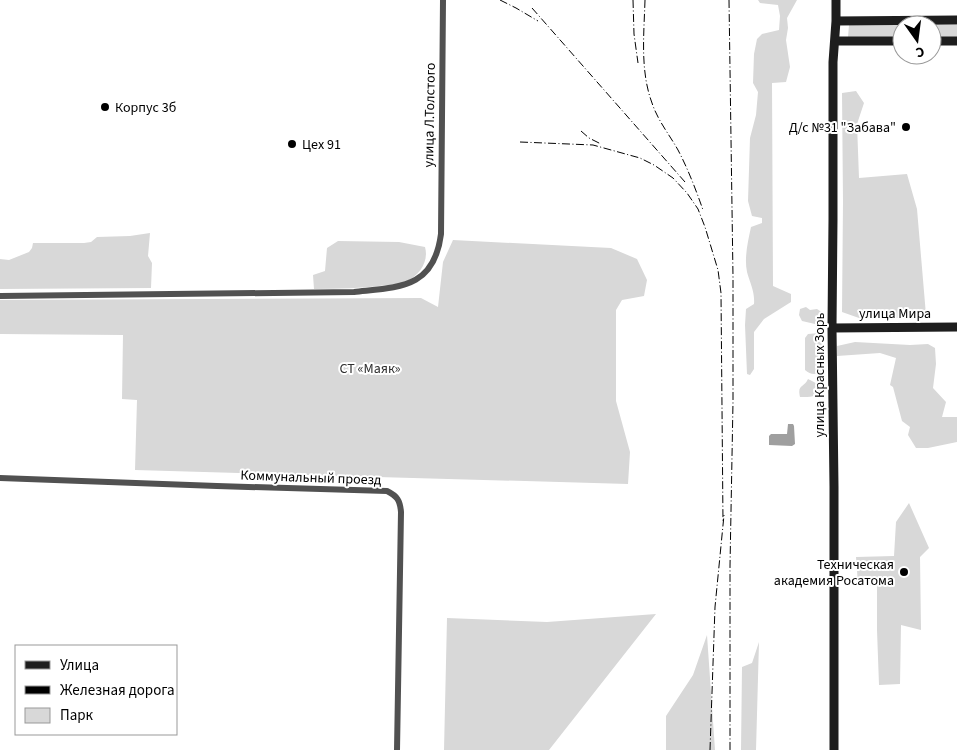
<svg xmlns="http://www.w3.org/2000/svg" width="957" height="750" font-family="'Source Sans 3',sans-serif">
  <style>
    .green { fill: #d8d8d8 }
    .water { fill: #9f9f9f }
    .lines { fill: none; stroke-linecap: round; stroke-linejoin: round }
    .street { stroke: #515151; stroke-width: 6 }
    .secondary { stroke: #1e1e1e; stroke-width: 9 }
    .rail { stroke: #000; stroke-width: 1; stroke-dasharray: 8 2.5 1 2.5; stroke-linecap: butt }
    .poi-dot { fill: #000; stroke: #fff; stroke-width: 2 }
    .labels { text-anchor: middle; stroke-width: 4; stroke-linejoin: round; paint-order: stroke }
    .poi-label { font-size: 14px; fill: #000; stroke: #fff; text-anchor: start }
    .street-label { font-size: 14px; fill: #000; stroke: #fff }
    .park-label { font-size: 14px; fill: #2f2f2f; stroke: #fff }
  </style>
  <rect width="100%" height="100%" fill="#fff"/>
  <!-- green -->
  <path class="green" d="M758,0h39l-10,18 1,10 -2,12 4,27 -4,15 -14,1 1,203 18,8v8l-27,17 -10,13v37l-4,6 -3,-1 -2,-49 1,-16 8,-5c1,-12 -4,-21 -7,-32 -3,-14 1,-31 4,-45l11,-4v-5l-10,-2 -4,-15 2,-63 6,-23 2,-23 -5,-9 1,-29 3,-15 5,-5 17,-4 1,-14 -2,-11 -18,-2z
    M849,25h108v12h-25v-12h-30v12h-54z
    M856,91l8,12 -7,21 2,54 48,-4 10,35 9,106 -16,3h-51l-17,-6 1,-110 -1,-109z
    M150,233l-2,23 4,7 -1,25 -151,1v-30l9,1 20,-8 3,-4 1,-5h51l7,-1 6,-5 33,-1z
    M453,240l158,8 26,11 10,21 -3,16 -22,4 -6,10v91l14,51 -2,32 -493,-14 2,-70 -15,-1 1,-64 -123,-1v-34l421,-2 17,9 5,-45z
    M338,241l61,1 26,5c4,14 -5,28 -18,34 -6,3 -13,3 -19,4 -25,3 -50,4 -74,4l-1,-14 12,-4 2,-23z
    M806,307l4,3 7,-1 6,4v7l-8,4 -13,-3 -3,-6 1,-6z
    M820,333l3,3v33c-6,7 -12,6 -18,1v-32l3,-4z
    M855,342l55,3 18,-1 7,4 1,16 -3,24 13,14 -4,15h15v25l-29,6h-12l-8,-13 2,-8 -8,-6 -9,-34 -3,-2 6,-27 -16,-5 -43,3v-10z
    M808,379l6,3 8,6c-3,10 -13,9 -22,9 -3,-13 4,-9 8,-18z
    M909,503l20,45 -9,9 1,73 -20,-5 -1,59 -21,1 -2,-55v-44l-19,-2 -2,-27 38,-1 2,-34z
    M656,614l-107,136h-105l3,-132 100,4z
    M707,635l8,115h-49v-34l27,-41z
    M759,642l-3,108h-15l1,-83 10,-4z"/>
  <!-- water -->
  <path class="water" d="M788,424h5l1,2 1,18 -3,2 -23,-1v-9l2,-2h16z"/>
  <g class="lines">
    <!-- street -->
    <path class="street" d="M0,296l354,-4c45,-5 80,-3 87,-58l2,-234
      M0,478l217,8 170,5c10,5 13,9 14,21l-4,238"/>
    <!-- secondary -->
    <path class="secondary" d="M836,21l121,-1
      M835,41h67
      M932,41h25
      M832,328l125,-1
      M834,750v-263l-2,-159 1,-109v-157l3,-41v-21"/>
    <!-- rail -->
    <path class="rail" d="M500,0l16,8 22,13
      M633,0l1,34 4,29
      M645,0c-1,34 -5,71 7,103 6,18 17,31 26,47 10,19 18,40 25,60
      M729,0l4,277v125l-3,164v184
      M532,8l153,174
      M581,131l8,7 12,6
      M520,142l73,3 47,13 14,7 19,13 14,15 11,16 7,18 13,43 3,23 2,229
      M710,750l5,-143 9,-92"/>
  </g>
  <!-- markers -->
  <g class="poi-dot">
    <circle cx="105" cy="107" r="5"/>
    <circle cx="906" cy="127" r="5"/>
    <circle cx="292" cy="144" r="5"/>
    <circle cx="904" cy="572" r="5"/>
  </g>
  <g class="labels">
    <!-- poi labels -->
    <g class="poi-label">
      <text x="115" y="112">Корпус 3б</text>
      <text x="896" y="132" text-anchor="end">Д/с №31 "Забава"</text>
      <text x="302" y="149">Цех 91</text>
      <text x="894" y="569" text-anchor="end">Техническая<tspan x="894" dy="16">академия Росатома</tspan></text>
    </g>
    <!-- street labels -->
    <g class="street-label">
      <text transform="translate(429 115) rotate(-89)" y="5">улица Л.Толстого</text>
      <text x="895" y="318">улица Мира</text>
      <text transform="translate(819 375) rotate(-90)" y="5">улица Красных Зорь</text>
      <text transform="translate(311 477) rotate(2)" y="5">Коммунальный проезд</text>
    </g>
    <!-- park labels -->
    <g class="park-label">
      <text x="370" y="373">СТ «Маяк»</text>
    </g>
  </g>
  <!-- legend -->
  <rect x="15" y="645" width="162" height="90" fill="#ffffff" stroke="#999999"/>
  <rect x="25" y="661" width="25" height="8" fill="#1e1e1e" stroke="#999999"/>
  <text x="60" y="670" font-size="15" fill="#000000">Улица</text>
  <rect x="25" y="686" width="25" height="8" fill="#000000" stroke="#999999"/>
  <text x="60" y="695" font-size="15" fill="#000000">Железная дорога</text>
  <rect x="25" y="708" width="25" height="15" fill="#d8d8d8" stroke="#999999"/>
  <text x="60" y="720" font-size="15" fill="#000000">Парк</text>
  <!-- north arrow -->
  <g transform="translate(917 40) rotate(166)"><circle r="24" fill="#ffffff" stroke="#999999"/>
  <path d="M0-4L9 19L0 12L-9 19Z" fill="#000000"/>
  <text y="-8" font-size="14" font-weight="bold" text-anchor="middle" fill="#000000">С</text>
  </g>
</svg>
